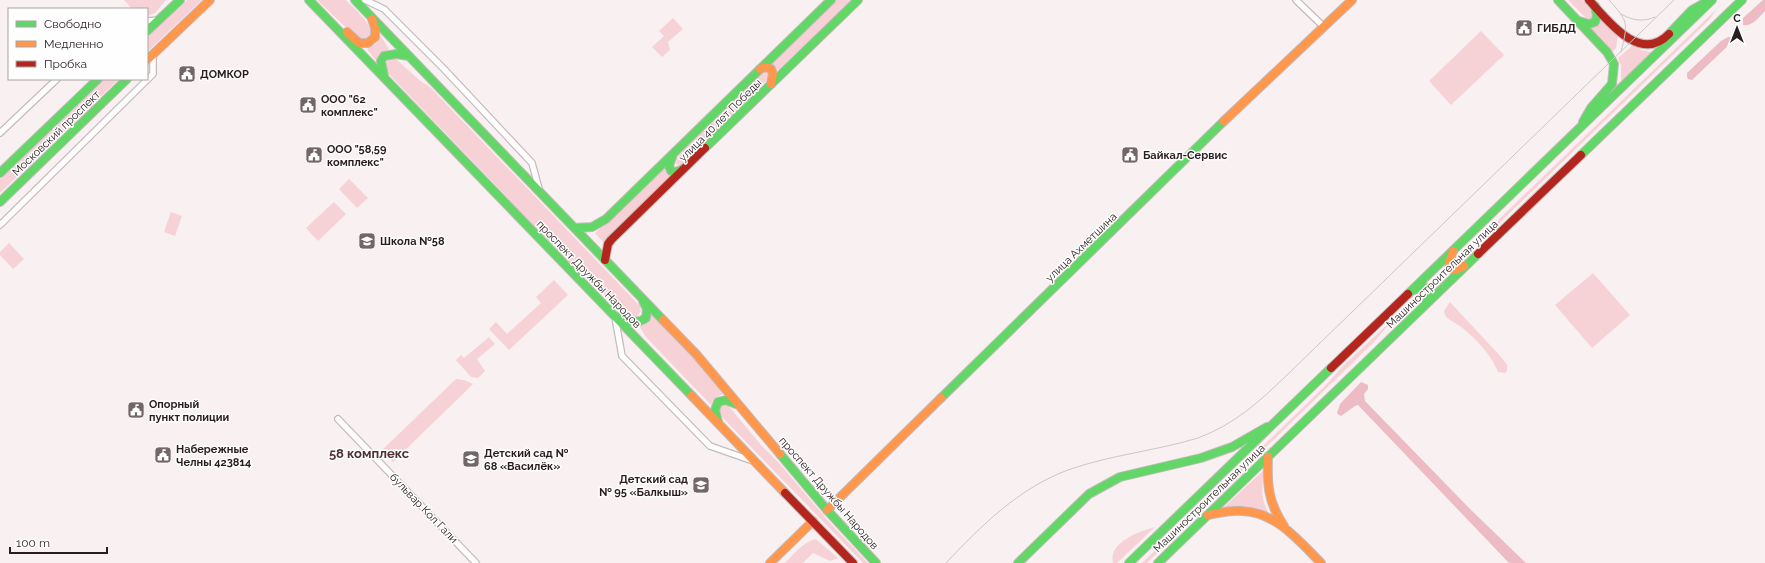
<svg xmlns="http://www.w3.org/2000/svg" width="1765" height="563" font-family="Raleway,sans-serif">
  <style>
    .green { fill: #f6d2d7 }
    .forest { fill: #edbbc3 }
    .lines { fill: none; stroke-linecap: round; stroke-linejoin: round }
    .street-casing { stroke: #c6bbbd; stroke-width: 8 }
    .fast-casing { stroke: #c6bbbd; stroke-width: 10 }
    .slow-casing { stroke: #c6bbbd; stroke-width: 10 }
    .jam-casing { stroke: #c6bbbd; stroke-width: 10 }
    .street { stroke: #fefdfd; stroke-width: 5.5 }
    .fast { stroke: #63d668; stroke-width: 8 }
    .slow { stroke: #ff974d; stroke-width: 8 }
    .jam { stroke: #b3261e; stroke-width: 8 }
    .tram { stroke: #cac7c7; stroke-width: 1 }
    .labels { text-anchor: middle; stroke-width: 3; stroke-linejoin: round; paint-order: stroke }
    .poi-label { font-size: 11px; font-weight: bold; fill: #2b1c1e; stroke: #fefefe; text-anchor: start }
    .street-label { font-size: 11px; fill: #2b1c1e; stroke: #fefefe }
    .quarter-label { font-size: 13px; font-weight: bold; fill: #4e2f33; stroke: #fefefe }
  </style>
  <rect width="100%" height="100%" fill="#f9f0f1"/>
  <!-- green -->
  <path class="green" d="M124,0h42l-11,13 -8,3v-7h-15z
    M187,0h15l-55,52v-14z
    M317,0h29c7,8 29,25 24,36l-5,4 -9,-3z
    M836,0h16l-74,70h-2l-1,-3 -5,-3z
    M1568,0h15l11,12v7l-8,-1z
    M1726,0l-11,11 -5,8 -256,248 42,-41 3,-7z
    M673,18l10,11 -15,13 2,8 -8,7 -10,-10 12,-11 -5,-5z
    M1600,18l18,17 -2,13 -4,4 -7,-10 -15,-15z
    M1481,31l23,24 -53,50 -22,-24z
    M380,35l9,14 -5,3 -7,10 -10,-13 9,-5z
    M1633,45c7,5 13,7 21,7l-33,30v-16l-3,-8z
    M395,58l24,22 11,7 210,219 1,5 -5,6 -10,-1 -24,-24 -13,-9 -203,-212c-1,-8 0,-12 9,-13z
    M765,71l4,3v4l-21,20 -4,7 -61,60 -2,1 -5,-2v-6c29,-28 55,-57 84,-86z
    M104,79h15l-119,114v-14z
    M666,168l8,7 -71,67 -8,-9 59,-57z
    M349,179l19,19 -11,10 -18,-19z
    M334,202l12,12 -28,27 -12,-13z
    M171,212l11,4 -7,20 -11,-4z
    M9,243l15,16 -11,10 -13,-14v-3z
    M1593,273l37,42 -38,33 -37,-43z
    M554,280l14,15 -59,55 -20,-21 7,-7 11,12 34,-31 -5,-6z
    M1450,302l52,56 5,7v6l-2,2 -7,-1c-5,-15 -24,-36 -37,-45 -6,-5 -17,-8 -17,-16z
    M651,312l40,43 32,39 -9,5 -3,6 -66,-69 -6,-11 10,-7z
    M1393,319l-18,22 -228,222h-5l183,-177 18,-20z
    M489,337l6,7 -18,15 8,12 -7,7 -7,-1 -15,-17 5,-5 3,3z
    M456,379l8,1 9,4 -80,78 -11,-12z
    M723,404h4l34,41 19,19 50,59 38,40h-5l-140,-145 -4,-7z
    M1266,468c-5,15 -6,31 3,46l-47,-5z
    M1155,527l-38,36h-4c-5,-21 27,-32 42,-36z
    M816,539l22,19 -8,3 -17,-8 -10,10h-18c9,-9 18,-21 31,-24z"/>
  <!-- forest -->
  <path class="forest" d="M1763,0h2v11c-6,6 -13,16 -22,14v-7z
    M1728,37h4l1,4 -41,39 -4,-1 -1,-2v-4l34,-32z
    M1361,382l7,3v4l-4,5 1,7 106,109 55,53h-17l-151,-158 -3,1 -14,10 -2,-1 -2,-2 3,-9z"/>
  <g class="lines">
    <!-- street casing -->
    <g class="street-casing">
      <path id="street" d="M365,0l19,9 60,60 88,94 7,26
        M1296,0l28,27
        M147,21l12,-1
        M0,133l57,-54
        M0,225l153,-151v-20
        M615,317l7,39 88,90 43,15
        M338,419l138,144"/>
    </g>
    <!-- fast casing -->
    <g class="fast-casing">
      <path id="fast" d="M309,0l383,396
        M355,0l308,320
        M1558,0l49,52 7,12 -2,20 -21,24 -8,14
        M1579,21l10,3 6,-2 2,-6 -2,-10
        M147,31l33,-31
        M1669,34l23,-24 18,-10
        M384,76l-3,-15 3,-5 12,-2 13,2
        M705,148l153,-148
        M673,154l-4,12 2,5 5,1 7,-3
        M1581,155l161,-155
        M0,173l98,-94
        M0,202l127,-123
        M575,228l17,-1 14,-8 225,-219
        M1414,290l8,-3 7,1 1,7 -4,8
        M1408,294l304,-294
        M618,317c10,4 18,8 28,1l1,-9 -4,-8
        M941,398l283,-277
        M718,422l-3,-12 3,-8 8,-2 10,4
        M780,454l47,56 49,53
        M1018,563l71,-69 31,-17 81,-19 31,-11 35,-20
        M1129,563l202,-195
        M1158,563l320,-309"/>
    </g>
    <!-- slow casing -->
    <g class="slow-casing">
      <path id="slow" d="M347,32l12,11h9l7,-6v-9l-3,-9
        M147,60l63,-60
        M760,69l6,-2 5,2 2,5 -2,10
        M1224,121l128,-121
        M1453,251l-4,12 1,5 5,2 9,-4
        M663,320l33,34 84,100
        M692,396l93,97
        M1268,457c-1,28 0,45 16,69
        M827,510l114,-112
        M1208,515c11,-2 23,-5 34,-4 34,1 57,30 79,52
        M770,563l43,-42"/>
    </g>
    <!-- jam casing -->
    <g class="jam-casing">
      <path id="jam" d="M1589,0c19,21 51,64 80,34
        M1478,254l103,-99
        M605,260l3,-16 3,-4 94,-92
        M1331,368l77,-74
        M785,493l68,70"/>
    </g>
    <!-- street -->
    <use href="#street" class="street"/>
    <!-- fast -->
    <use href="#fast" class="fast"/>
    <!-- slow -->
    <use href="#slow" class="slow"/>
    <!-- jam -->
    <use href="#jam" class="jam"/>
    <!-- tram -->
    <path class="tram" d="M1609,0c20,22 19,23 12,52
      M1621,14c12,7 22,8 34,3
      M946,563c35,-37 73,-75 122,-93 42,-15 87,-19 130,-32 37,-14 61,-36 89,-63l387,-375"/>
  </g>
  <!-- icons -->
  <defs>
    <g id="civic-square" transform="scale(0.9)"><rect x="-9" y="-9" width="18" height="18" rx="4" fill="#736668" stroke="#fefefe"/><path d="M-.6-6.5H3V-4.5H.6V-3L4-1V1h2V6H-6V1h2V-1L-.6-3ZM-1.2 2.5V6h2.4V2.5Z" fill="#fff"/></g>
    <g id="school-square" transform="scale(0.9)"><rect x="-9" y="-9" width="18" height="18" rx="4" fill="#736668" stroke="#fefefe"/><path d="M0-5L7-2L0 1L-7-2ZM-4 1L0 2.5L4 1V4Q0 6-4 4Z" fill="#fff"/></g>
  </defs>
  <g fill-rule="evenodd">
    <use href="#civic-square" x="1524" y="28"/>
    <use href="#civic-square" x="187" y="74"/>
    <use href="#civic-square" x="308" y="105"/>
    <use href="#civic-square" x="314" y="155"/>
    <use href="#civic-square" x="1130" y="155"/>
    <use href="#school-square" x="367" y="241"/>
    <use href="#civic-square" x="136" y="410"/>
    <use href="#civic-square" x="163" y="455"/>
    <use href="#school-square" x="471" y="459"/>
    <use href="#school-square" x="701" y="485"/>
  </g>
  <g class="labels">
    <!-- poi labels -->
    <g class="poi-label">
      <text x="1537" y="32">ГИБДД</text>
      <text x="200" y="78">ДОМКОР</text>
      <text x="321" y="103">ООО "62<tspan x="321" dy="13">комплекс"</tspan></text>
      <text x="327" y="153">ООО "58,59<tspan x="327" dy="13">комплекс"</tspan></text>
      <text x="1143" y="159">Байкал-Сервис</text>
      <text x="380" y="245">Школа №58</text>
      <text x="149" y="408">Опорный<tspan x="149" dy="13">пункт полиции</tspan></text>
      <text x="176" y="453">Набережные<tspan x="176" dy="13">Челны 423814</tspan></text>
      <text x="484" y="457">Детский сад №<tspan x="484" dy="13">68 «Василёк»</tspan></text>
      <text x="688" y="483" text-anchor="end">Детский сад<tspan x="688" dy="13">№ 95 «Балкыш»</tspan></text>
    </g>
    <!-- street labels -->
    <g class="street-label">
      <text transform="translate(720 120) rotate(-45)" y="4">улица 40 лет Победы</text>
      <text transform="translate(56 133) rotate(-44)" y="4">Московский проспект</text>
      <text transform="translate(1081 247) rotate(-44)" y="4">улица Ахметшина</text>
      <text transform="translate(589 274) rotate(46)" y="4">проспект Дружбы Народов</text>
      <text transform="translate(1442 274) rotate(-44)" y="4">Машиностроительная улица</text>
      <text transform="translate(829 493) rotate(49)" y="4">проспект Дружбы Народов</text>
      <text transform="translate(1209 498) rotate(-44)" y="4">Машиностроительная улица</text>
      <text transform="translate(424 508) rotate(46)" y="4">бульвар Кол Гали</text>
    </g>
    <!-- quarter labels -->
    <g class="quarter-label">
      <text x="369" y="458">58 комплекс</text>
    </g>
  </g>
  <!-- legend -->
  <rect x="8" y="8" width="140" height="72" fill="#fefefe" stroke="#aaa4a4"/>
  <rect x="16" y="21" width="20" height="6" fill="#63d668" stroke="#aaa4a4"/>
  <text x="44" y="28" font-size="12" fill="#2b1c1e">Свободно</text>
  <rect x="16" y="41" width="20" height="6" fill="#ff974d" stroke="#aaa4a4"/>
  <text x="44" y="48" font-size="12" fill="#2b1c1e">Медленно</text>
  <rect x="16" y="61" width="20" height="6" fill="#b3261e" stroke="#aaa4a4"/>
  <text x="44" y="68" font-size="12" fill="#2b1c1e">Пробка</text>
  <!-- north arrow -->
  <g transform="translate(1737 28)" stroke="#fefefe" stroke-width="3" paint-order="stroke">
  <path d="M0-3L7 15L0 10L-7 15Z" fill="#2b1c1e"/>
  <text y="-6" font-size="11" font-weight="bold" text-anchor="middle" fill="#2b1c1e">С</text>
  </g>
  <!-- scale -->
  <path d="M10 547v6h97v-6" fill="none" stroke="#2b1c1e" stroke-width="2"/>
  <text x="16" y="547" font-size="12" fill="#2b1c1e" stroke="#fefefe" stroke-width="3" paint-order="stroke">100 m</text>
</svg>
